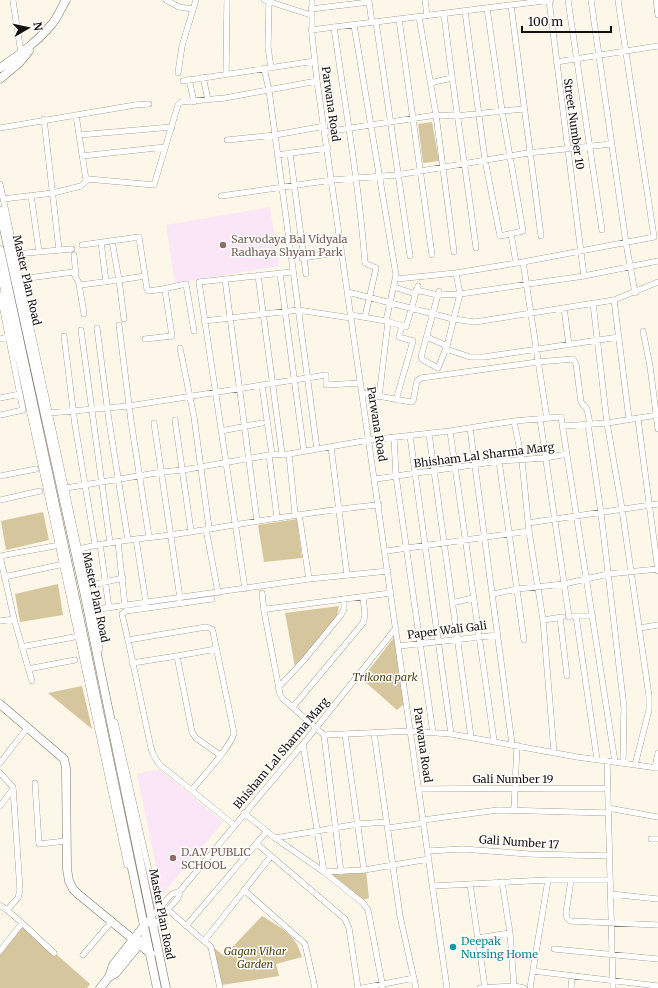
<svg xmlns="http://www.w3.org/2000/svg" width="658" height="988" font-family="Merriweather,serif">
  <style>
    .education { fill: #fae6f6 }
    .green { fill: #d6c69d }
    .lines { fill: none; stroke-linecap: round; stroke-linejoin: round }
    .street-casing { stroke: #7d786b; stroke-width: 6 }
    .secondary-casing { stroke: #7d786b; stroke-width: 9 }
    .street { stroke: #fff; stroke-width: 5.5 }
    .secondary { stroke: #fff; stroke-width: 8 }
    .education-dot { fill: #8d6e63; stroke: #fff; stroke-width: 1.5 }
    .culture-dot { fill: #0f9aa8; stroke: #fff; stroke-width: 1.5 }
    .labels { text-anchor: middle; stroke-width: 3; stroke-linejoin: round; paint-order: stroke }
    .street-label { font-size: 11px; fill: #13110c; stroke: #fff }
    .education-label { font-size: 11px; fill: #785e54; stroke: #fff; text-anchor: start }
    .park-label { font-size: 11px; font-style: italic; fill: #524210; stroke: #fff }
    .culture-label { font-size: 11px; fill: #0d838f; stroke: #fff; text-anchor: start }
  </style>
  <rect width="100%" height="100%" fill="#fcf7e8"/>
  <!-- education -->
  <path class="education" d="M270,207l9,59 -104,17 -9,-58z
    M159,769l64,53 -61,73 -25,-121z"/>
  <!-- green -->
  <path class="green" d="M432,122l7,39 -16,2 -5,-39z
    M43,512l6,28 -43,10 -5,-29z
    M297,519l5,39 -38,4 -6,-37z
    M58,584l5,31 -43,7 -5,-28z
    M339,606l-2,10 -42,51 -10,-54z
    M395,636l10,67 -8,7 -35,-31z
    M82,686l10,43 -44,-36z
    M366,870l3,28 -8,3 -30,-27z
    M262,916c20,13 33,17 40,41l-26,7 3,12 -57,9 -10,-39 12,10z
    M21,923l69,61 -3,4h-87v-38z"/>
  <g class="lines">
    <!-- street casing -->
    <g class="street-casing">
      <path id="street" d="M166,0l13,7 14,2
        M264,0l47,15
        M312,0v35l5,46 130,907
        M425,0l2,16
        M549,0l35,276
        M568,0l34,230
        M591,0l35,243 9,50
        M656,0l2,15
        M13,1l8,52
        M269,1l-1,46 3,21
        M511,5l30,231
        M311,9l58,-7 3,21
        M465,11l20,149 15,76 23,-5 -21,-120 -15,-103
        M444,14c9,78 22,156 32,234
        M419,17l17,98 18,137
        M399,19l33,236
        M376,22l34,234
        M354,25l42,250 -10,46
        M334,27c11,79 25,157 31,236l11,5 -11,49
        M311,30l240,-30
        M556,62l102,-16
        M264,68l5,22 48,359
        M178,73l4,-27 14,-46
        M226,74l1,-74
        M203,77l5,23
        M189,79l5,23
        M183,81l132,-20
        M430,83l22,-5
        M76,115l10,65
        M44,119l15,131
        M0,128l135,-23 14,-1
        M325,132l111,-17 20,1 67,-7
        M79,135l93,-8
        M227,140l48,-5 50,-9
        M290,153l16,121
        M277,155l51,-7
        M82,156l83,-9
        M0,184l100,465
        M31,195l8,57
        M221,196l111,-16 65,-5 131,-22 83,-9
        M3,199l50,-6 28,-7 7,-7 66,6 24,-80 3,-3 44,-4 92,-17
        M511,233l5,30
        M101,242l5,40
        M82,245l57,-8 8,52 2,2 14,-2 2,1 7,46 -27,3
        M15,254l57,-5
        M74,255l2,20
        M302,258l40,-6
        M0,273l127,592
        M280,273l24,179
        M258,275l24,179
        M21,279l52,-7 7,13 39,-5 -7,-39
        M225,279l32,242
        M396,279l60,-6 67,-11
        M79,284l5,30
        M394,287l21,7
        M163,289l23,-5 8,47
        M416,290l22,5 22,-1 124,-18 74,-15
        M439,291l-18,66 2,3 15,8 9,-22 13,-52 -4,-21
        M348,292l105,27 22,3 139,-22 44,-18
        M0,295l23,115 -23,5
        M614,300l15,119
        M593,303l14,120 15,86 27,187v14l-14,55
        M564,308l5,37
        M351,315l35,6 20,6 12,-41
        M124,319l-5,-39 26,-4
        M204,321l94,-11 53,8
        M119,325l12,96 18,116
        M97,328l12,93 19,119
        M81,330l29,213
        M643,331l7,35 8,63
        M64,336l11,89 20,119
        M427,337l20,9
        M0,339l8,-2
        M180,348l14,69 15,111
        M446,349l24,8h14l135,-20
        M262,385l10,70
        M362,393l49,9 2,-1 4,-20 4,-3 117,-16 35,-3 3,5 5,38 6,7 3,15
        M379,397l9,-75
        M0,398l20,-4
        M396,400l17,-59 -14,-4 3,-11
        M49,413l80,-7 197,-31v10l34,-2
        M540,419l29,198
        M547,419l-24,-157 131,-25 -36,-237
        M638,419l20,152
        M175,420l16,111
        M514,421l8,40 7,70 14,89 11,132
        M154,423l26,175
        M588,424l13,89 23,195 -1,55
        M563,426l44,-3 51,-8
        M470,428l42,316
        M221,431l41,-8
        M450,431l44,310
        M429,434l42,303
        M410,436l41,298
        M394,437l2,39 37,257
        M331,447l16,128
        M289,454l6,60
        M269,455l8,62
        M499,461l25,179
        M0,476l36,-7
        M376,479l123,-18 46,-3 22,-4
        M66,488l96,-16 21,-2 86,-15 20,-1 80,-14 81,-9 64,-10 47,-4 54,345
        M0,500l40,-9
        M299,514l10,65
        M528,523l130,-19
        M206,529l12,64
        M136,539l10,64
        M118,542l7,64
        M100,544l9,64
        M80,549c29,-8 60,-10 90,-14 70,-10 138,-24 209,-30
        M386,551l143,-20
        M0,556l14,63 -14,2
        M0,556l54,-10
        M4,577l55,-12
        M87,586l36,-8
        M245,589l-46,-307 93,-10
        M262,593l2,18
        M391,593l-124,16 -3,2 16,83 2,4 42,37 86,-4 41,3 126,23 81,11
        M493,594l24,-5 47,-5 44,-10 50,-5
        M452,603l21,-5
        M92,610l217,-31 79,-8
        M573,616h20
        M576,616l21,143
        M560,617l7,59
        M14,619l18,62
        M543,620l20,-3
        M640,628l18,-3
        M128,640l-6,-26 4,-3 86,-12
        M399,646l99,-11
        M21,647l53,-10
        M177,656l39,-7
        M132,663l45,-7 15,76 4,6 24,17
        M28,669l47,-9
        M278,688l26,-28 37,-45 3,-6v-10
        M293,707l70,-84 2,-8 -2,-18
        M115,722l43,188
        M374,733l26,183 16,72
        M345,734l19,136
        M324,735l17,137
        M303,744l21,128 39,31 5,7 15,78
        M607,761l6,227
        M0,763l28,-36
        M655,768l3,-15
        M0,773l13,14 7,103 -2,8 -11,12 -7,-5
        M35,783l4,61 27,-3
        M419,789l188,-1
        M192,790c10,-13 39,-43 42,-57l-21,-101 -1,-3 -6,-2 -78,13 23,108 2,6 6,10 75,61
        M0,806l13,-17
        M608,808l50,9
        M514,810l3,-65
        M244,813l31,25 49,34 40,-2 65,-11
        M423,820l75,-10 111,3
        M388,828l36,-5
        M275,838l83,-14 29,-2
        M651,839h7
        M257,844l88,75 4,9 9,60
        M428,851l34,-2 67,5 81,2
        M571,880l-5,33 1,5 3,3 88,4
        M502,882l8,51 4,53
        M470,884l15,104
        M433,886l115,-6h62
        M244,890l61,54 10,44
        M611,894l47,5
        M7,910l15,13
        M168,910l43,37 9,41
        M152,916l20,-22 8,-3
        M154,926l24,-28 2,-7 123,-147 93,-116
        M186,926l81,-95
        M477,938l33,-5
        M205,940l66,-84
        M554,949l104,10
        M0,951l22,-28 32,30
        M83,955l29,-34
        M533,971l125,15
        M363,988l51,-10
        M480,988l34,-2 10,2
        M530,988l18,-108
        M571,988l1,-11"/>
    </g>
    <!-- secondary casing -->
    <g class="secondary-casing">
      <path id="secondary" d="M0,68c19,-13 37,-26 52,-44 6,-7 9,-16 14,-24
        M0,79l19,-16 10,-12
        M0,211l85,385 81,392
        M0,250l83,384 74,354
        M0,704l64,55 2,9 1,101 2,12 4,8 5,5 73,60
        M109,977l4,-12 34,-43
        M100,988l9,-11 7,-4 27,-33"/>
    </g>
    <!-- street -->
    <use href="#street" class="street"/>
    <!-- secondary -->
    <use href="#secondary" class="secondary"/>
  </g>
  <!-- markers -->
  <g class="education-dot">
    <circle cx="223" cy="245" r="4"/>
    <circle cx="173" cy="858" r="4"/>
  </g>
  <circle class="culture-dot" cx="453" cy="947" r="4"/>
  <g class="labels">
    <!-- street labels -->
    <g class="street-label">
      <text transform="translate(331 104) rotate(82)" y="4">Parwana Road</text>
      <text transform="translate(574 124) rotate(82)" y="4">Street Number 10</text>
      <text transform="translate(27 280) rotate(77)" y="4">Master Plan Road</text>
      <text transform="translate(377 424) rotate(81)" y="4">Parwana Road</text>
      <text transform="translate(484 455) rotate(-7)" y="4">Bhisham Lal Sharma Marg</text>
      <text transform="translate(96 597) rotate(78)" y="4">Master Plan Road</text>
      <text transform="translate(447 630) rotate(-7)" y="4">Paper Wali Gali</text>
      <text transform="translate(423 745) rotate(82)" y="4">Parwana Road</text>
      <text transform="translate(281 753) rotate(-50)" y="4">Bhisham Lal Sharma Marg</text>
      <text x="513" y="783">Gali Number 19</text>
      <text transform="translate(519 842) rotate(4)" y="4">Gali Number 17</text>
      <text transform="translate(162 914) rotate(79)" y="4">Master Plan Road</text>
    </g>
    <!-- education labels -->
    <g class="education-label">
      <text x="231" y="243">Sarvodaya Bal Vidyala<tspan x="231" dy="13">Radhaya Shyam Park</tspan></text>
      <text x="181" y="856">D.A.V PUBLIC<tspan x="181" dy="13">SCHOOL</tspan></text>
    </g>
    <!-- park labels -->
    <g class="park-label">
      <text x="385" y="681">Trikona park</text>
      <text x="255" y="955">Gagan Vihar<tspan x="255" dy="13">Garden</tspan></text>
    </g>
    <!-- culture labels -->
    <g class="culture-label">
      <text x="461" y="945">Deepak<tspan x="461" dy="13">Nursing Home</tspan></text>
    </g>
  </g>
  <!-- north arrow -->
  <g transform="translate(28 28) rotate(81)" stroke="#ffffff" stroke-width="3" paint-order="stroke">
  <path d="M0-3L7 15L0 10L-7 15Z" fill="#13110c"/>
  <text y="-6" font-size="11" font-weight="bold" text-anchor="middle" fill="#13110c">N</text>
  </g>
  <!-- scale -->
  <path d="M522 26v6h89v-6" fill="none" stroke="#13110c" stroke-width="2"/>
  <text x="528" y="26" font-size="12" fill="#13110c" stroke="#ffffff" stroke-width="3" paint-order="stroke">100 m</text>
</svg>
